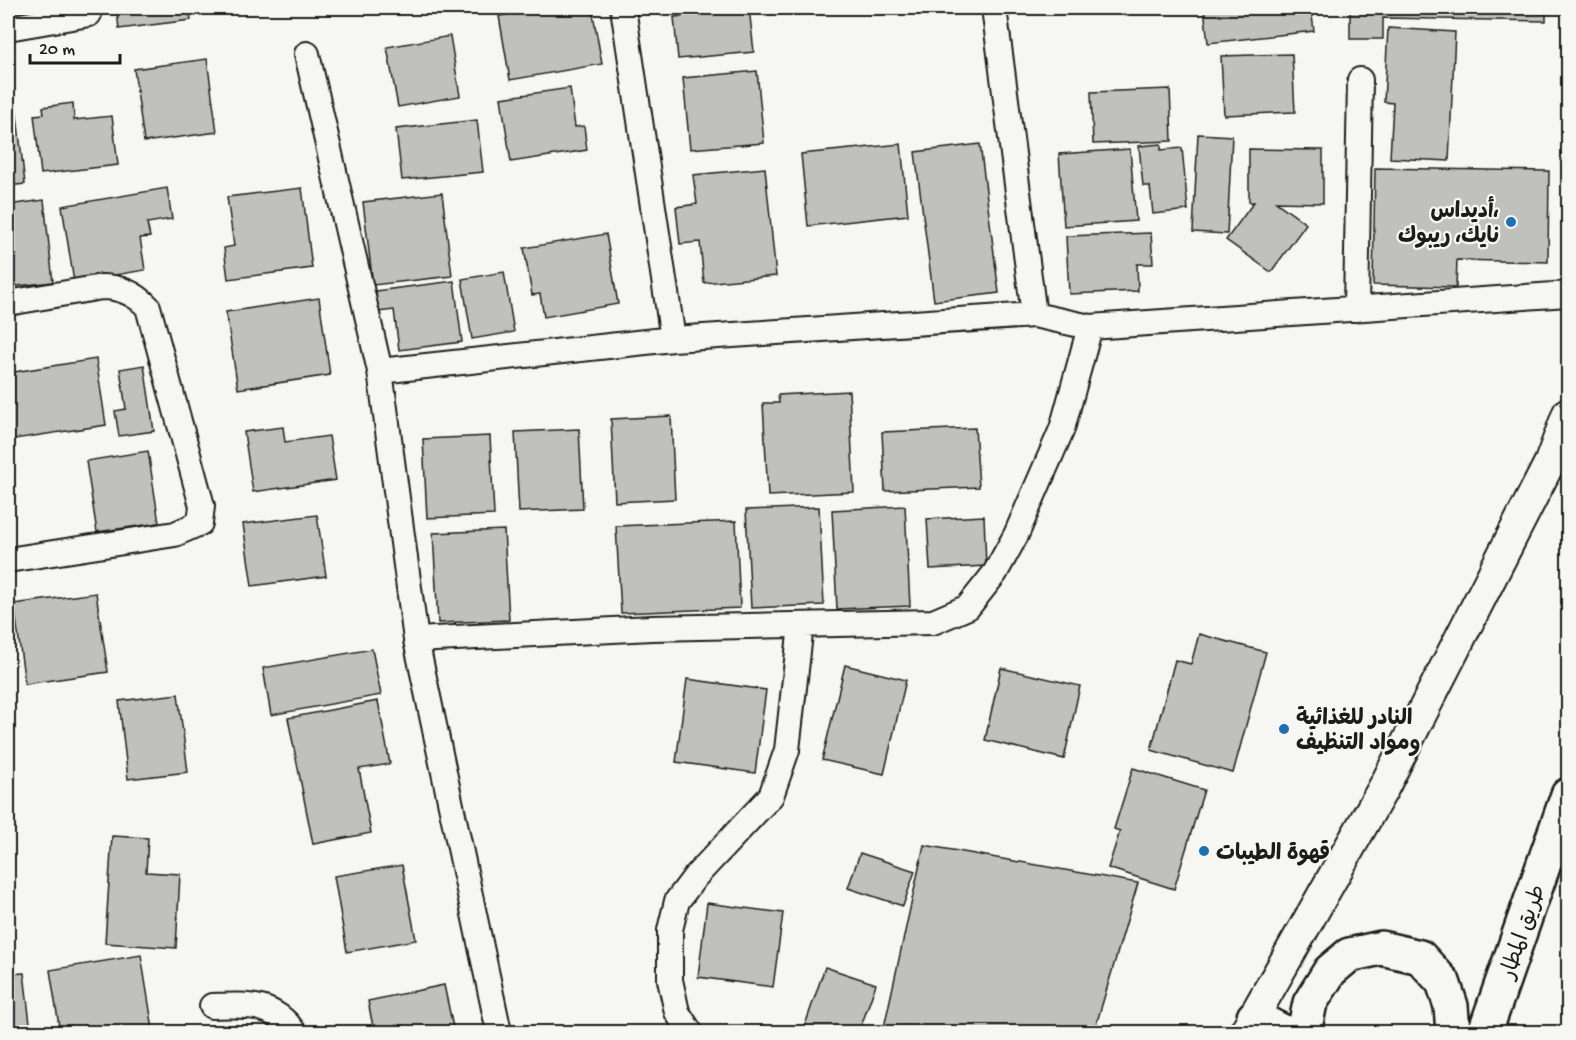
<svg xmlns="http://www.w3.org/2000/svg" width="1576" height="1040" font-family="'Gochi Hand','Playpen Sans Arabic',sans-serif">
  <style>
    .building { fill: #c0c0bd; stroke: #1c1c1c; stroke-width: 1.5 }
    .lines { fill: none; stroke-linecap: round; stroke-linejoin: round }
    .minor-casing { stroke: #1c1c1c; stroke-width: 28 }
    .tertiary-casing { stroke: #1c1c1c; stroke-width: 34 }
    .trunk-casing { stroke: #1c1c1c; stroke-width: 38 }
    .minor { stroke: #f6f6f2; stroke-width: 24 }
    .tertiary { stroke: #f6f6f2; stroke-width: 30 }
    .trunk { stroke: #f6f6f2; stroke-width: 33 }
    .poi-dot { fill: #1f6fb2; stroke: #f6f6f2; stroke-width: 2 }
    .labels { text-anchor: middle; stroke-width: 4.5; stroke-linejoin: round; paint-order: stroke }
    .poi-label { font-size: 22px; font-weight: bold; fill: #1c1c1c; stroke: #f6f6f2; text-anchor: start }
    .street-label { font-size: 22px; fill: #1c1c1c; stroke: #f6f6f2 }
  </style>
  <rect width="100%" height="100%" fill="#f6f6f2"/>
  <filter id="ink" filterUnits="userSpaceOnUse"><feTurbulence type="fractalNoise" baseFrequency=".0167" numOctaves="2"/><feDisplacementMap in="SourceGraphic" scale="12" xChannelSelector="R" yChannelSelector="G"/><feConvolveMatrix kernelMatrix="1 2 1 2 8 2 1 2 1" color-interpolation-filters="sRGB"/></filter>
  <g filter="url(#ink)">
    <!-- building -->
    <path class="building" d="M8,8h68l-68,9z
      M110,8h79l2,12 -72,9 -2,-18 -7,1z
      M547,8h45l10,56 -92,16 -11,-64z
      M682,8h67l5,44 -76,7 -4,-42 9,-1z
      M1204,8h107l3,23 -106,12z
      M1350,8h196v13l-163,-3v21h-33z
      M1388,28l67,4 -6,129 -59,-3 3,-55 -9,-1z
      M450,36l10,60 -62,11 -11,-60z
      M1292,54l3,58 -71,3 -3,-59z
      M207,59l10,73 -73,10 -10,-73z
      M757,71l7,72 -74,6 -7,-71z
      M570,88l5,39 9,-1 3,24 -76,12 -10,-64z
      M1170,89l2,52 -79,3 -2,-52z
      M8,90h6l11,94 -17,2z
      M73,103l1,17 38,-4 6,49 -77,9 -7,-59 10,-1 -1,-7z
      M477,120l6,52 -81,8 -6,-51z
      M1198,134l34,2 -5,98 -34,-2z
      M901,144l7,71 -100,11 -7,-72z
      M980,144l19,149 -65,8 -19,-149z
      M1161,144v6l21,-2 6,62 -35,4 -3,-28h-7l-4,-40z
      M1130,149l6,72 -72,5 -5,-72z
      M1249,149l74,1v53l-47,-1 30,22 -35,48 -45,-32 28,-38h-5z
      M765,168l11,108 -72,7 -4,-41 -20,2 -4,-37 21,-3 -4,-29z
      M1375,168l174,3 -1,91 -91,-2 -1,27 -83,-2z
      M167,188l5,31 -25,4 3,14 -10,1 5,32 -71,12 -12,-76z
      M302,188l10,80 -84,11 -4,-31 10,-2 -7,-49z
      M442,193l10,83 -79,9 -10,-83z
      M44,200l9,82 -45,5v-82z
      M1151,233l2,31h-16l1,27 -69,3 -3,-58z
      M606,234l12,70 -74,13 -4,-23 -8,1 -8,-47z
      M504,272l10,60 -42,7 -10,-60z
      M454,281l8,61 -63,8 -5,-40 -16,2 -2,-21z
      M319,298l11,77 -92,14 -12,-77z
      M96,359l10,66 -98,15v-67z
      M144,365l10,66 -35,5 -4,-25 11,-2 -6,-40z
      M849,391l5,101 -86,4 -5,-93h16l-1,-8z
      M671,416l4,83 -60,3 -4,-83z
      M283,427l2,15 44,-6 7,44 -83,12 -9,-60z
      M975,428l4,59 -94,4 -3,-59z
      M579,429l4,80 -64,3 -4,-80z
      M490,436l4,79 -67,3 -4,-79z
      M148,451l11,72 -62,9 -11,-71z
      M905,506l5,100 -73,3 -5,-99z
      M819,507l5,98 -73,3 -5,-98z
      M317,515l9,61 -74,10 -9,-62z
      M984,516l2,50 -56,3 -3,-50z
      M736,521l4,87 -119,5 -5,-87z
      M504,530l5,90 -71,3 -5,-90z
      M96,593l12,79 -83,12 -11,-80z
      M1199,634l67,18 -33,121 -82,-23 24,-90 16,4z
      M372,649l9,46 -110,20 -8,-47z
      M845,665l61,15 -22,94 -62,-14z
      M1001,668l79,18 -16,73 -79,-19z
      M687,679l79,11 -11,83 -79,-11z
      M178,694l10,78 -60,7 -9,-78z
      M378,701l12,63 -31,5 12,64 -58,11 -25,-126z
      M1133,768l71,22 -30,99 -66,-21 12,-37 -6,-2z
      M112,836l36,2 -2,34 34,2 -4,74 -71,-5z
      M924,845l214,38 -44,149h-211z
      M860,853l55,18 -12,35 -55,-18z
      M402,865l14,75 -69,12 -13,-76z
      M707,903l76,10 -10,74 -75,-10z
      M141,955l12,74 -23,3h-70l-10,-62z
      M825,967l51,17 -17,48h-52l-4,-1z
      M24,973l7,59h-23v-58z
      M444,985l10,47h-80l-6,-31z"/>
    <g class="lines">
      <!-- minor casing -->
      <g class="minor-casing">
        <path id="minor" d="M623,8l50,331
          M994,8l40,307
          M8,28l81,-14
          M307,54l73,317 36,269 83,392
          M8,303l94,-16c18,0 33,6 46,20l54,199 -2,17 -25,11 -167,26
          M1356,309l4,-229
          M380,371l293,-32 361,-24 56,12 478,-33
          M416,640l236,-12 281,-6 35,-15 27,-34 21,-38 46,-106 28,-102
          M212,1006c33,-1 61,-4 82,26
          M690,1032l-13,-20 -7,-32v-50l7,-29 18,-24 76,-81 16,-46 14,-125"/>
      </g>
      <!-- tertiary casing -->
      <g class="tertiary-casing">
        <path id="tertiary" d="M1245,1032l139,-245 166,-325 18,-49"/>
      </g>
      <!-- trunk casing -->
      <g class="trunk-casing">
        <path id="trunk" d="M1254,1017l29,15
          M1304,1032l6,-29 20,-32 19,-16 32,-7 39,9 23,25 8,24 2,26
          M1485,1032l83,-237"/>
      </g>
      <!-- minor -->
      <use href="#minor" class="minor"/>
      <!-- tertiary -->
      <use href="#tertiary" class="tertiary"/>
      <!-- trunk -->
      <use href="#trunk" class="trunk"/>
    </g>
  </g>
  <!-- markers -->
  <g class="poi-dot">
    <circle cx="1511" cy="222" r="6"/>
    <circle cx="1284" cy="729" r="6"/>
    <circle cx="1204" cy="851" r="6"/>
  </g>
  <g class="labels">
    <!-- poi labels -->
    <g class="poi-label">
      <text x="1499" y="217" text-anchor="end">أديداس،<tspan x="1499" dy="25">نايك، ريبوك</tspan></text>
      <text x="1296" y="724">النادر للغذائية<tspan x="1296" dy="25">ومواد التنظيف</tspan></text>
      <text x="1216" y="859">قهوة الطيبات</text>
    </g>
    <!-- street labels -->
    <g class="street-label">
      <text transform="translate(1521 931) rotate(-71)" y="8">طريق المطار</text>
    </g>
  </g>
  <!-- margin -->
  <rect width="1576" height="1040" fill="none" stroke="#f6f6f2" stroke-width="30"/>
  <rect x="15" y="15" width="1546" height="1010" fill="none" stroke="#1c1c1c" stroke-width="2" filter="url(#ink)"/>
  <!-- scale -->
  <path d="M30 54v9h90v-9" fill="none" stroke="#1c1c1c" stroke-width="3"/>
  <text x="39" y="54" font-size="18" fill="#1c1c1c" stroke="#f6f6f2" stroke-width="4.5" paint-order="stroke">20 m</text>
</svg>
